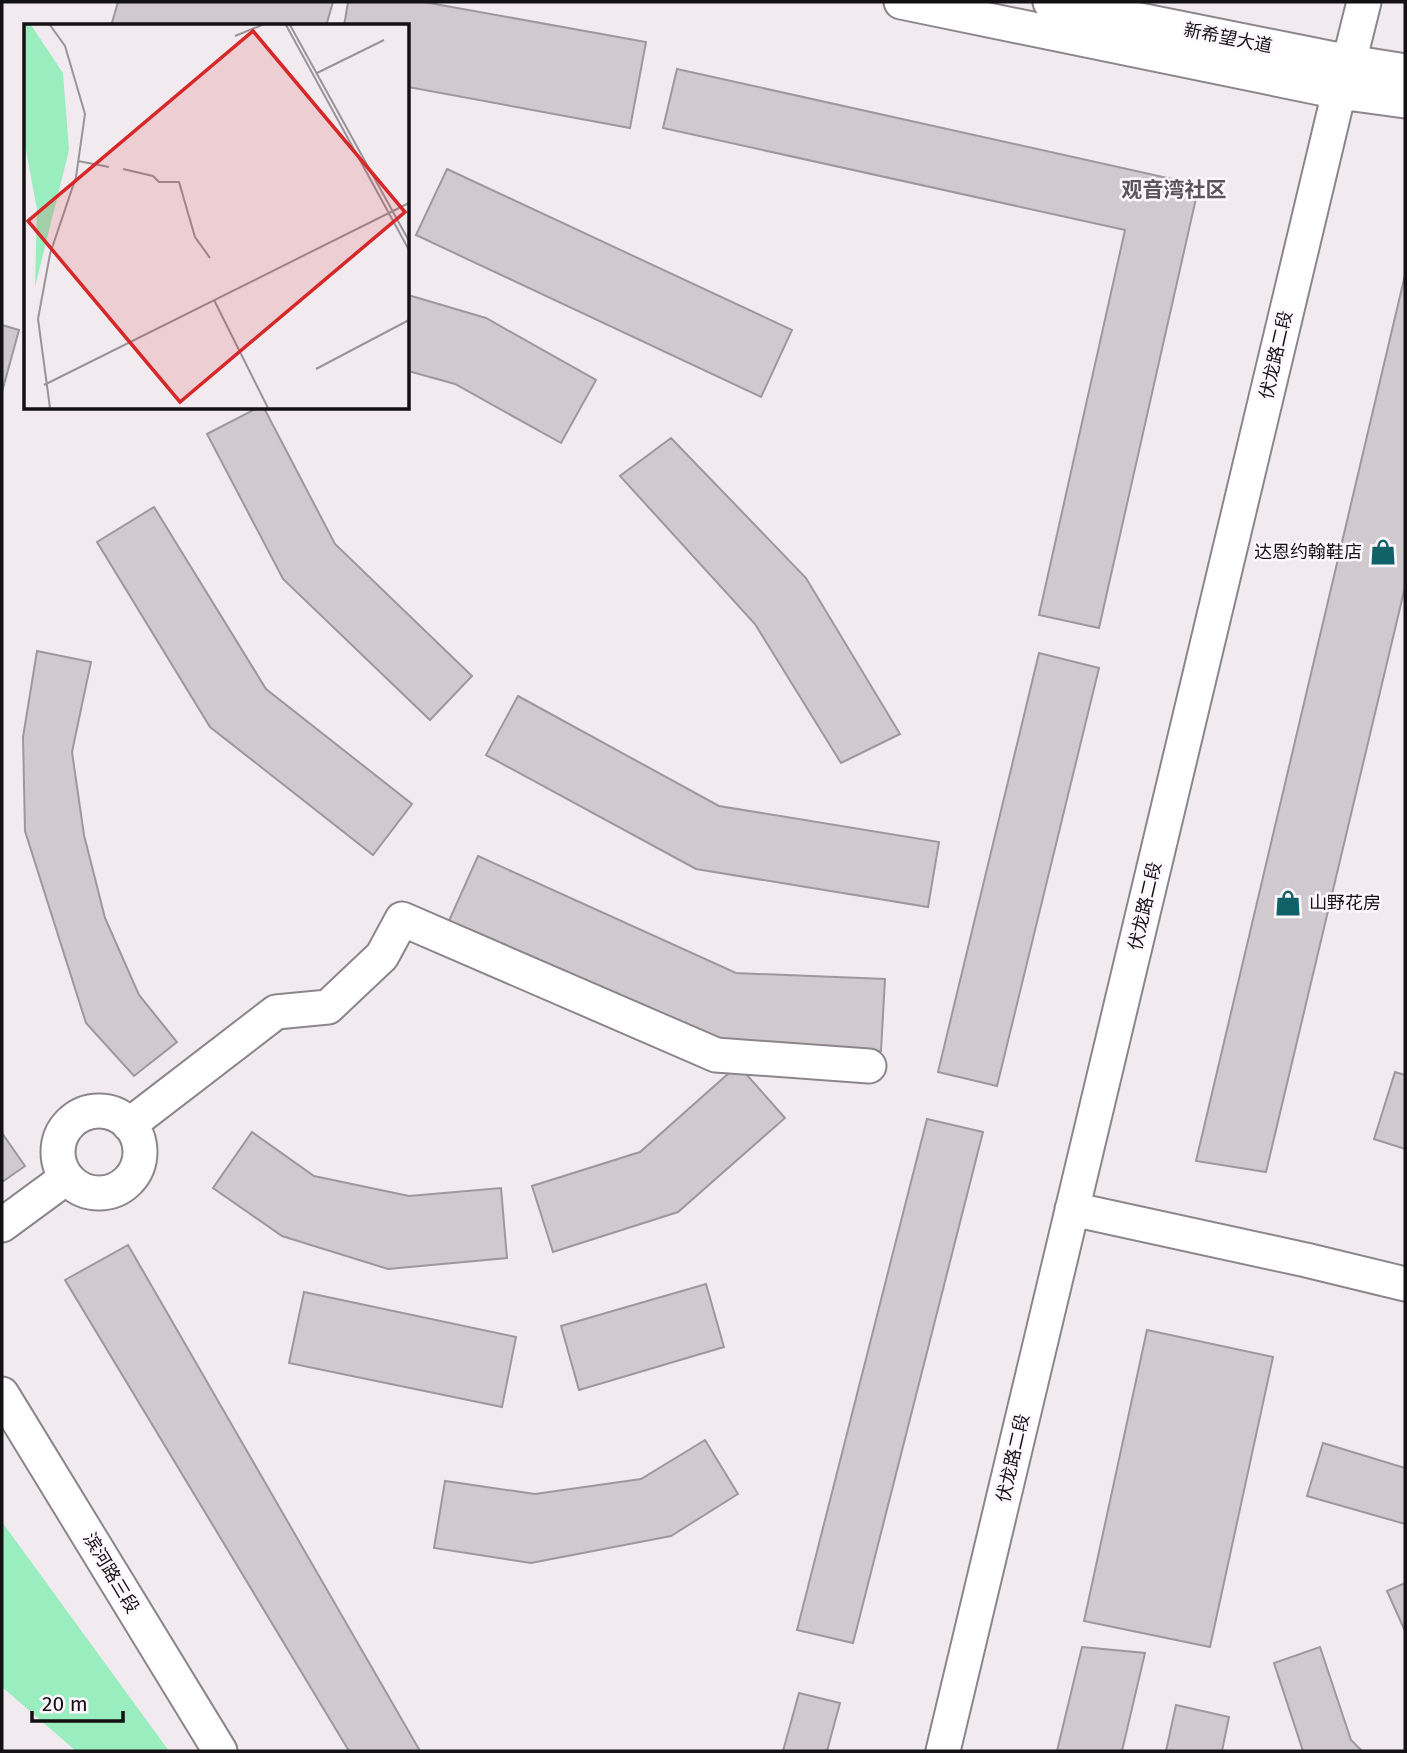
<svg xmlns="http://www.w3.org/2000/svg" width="1407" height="1753" font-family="'Fira Sans','Noto Sans SC',sans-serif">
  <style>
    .green { fill: #9aedbf }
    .building { fill: #d0cacf; stroke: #9d989d; stroke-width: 2 }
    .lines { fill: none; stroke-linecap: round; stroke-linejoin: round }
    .minor-casing { stroke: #8c868b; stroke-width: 37 }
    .minor { stroke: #fff; stroke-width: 33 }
    .labels { text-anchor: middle; stroke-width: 5; stroke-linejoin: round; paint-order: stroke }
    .street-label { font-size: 18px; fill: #131113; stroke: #fef8fe }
    .poi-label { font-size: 18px; fill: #131113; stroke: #fef8fe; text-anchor: end }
    .quarter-label { font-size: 21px; font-weight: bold; fill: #5a555a; stroke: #fef8fe }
    .inset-road { fill: none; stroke: #989498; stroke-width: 2 }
    .view { fill: #d62828; fill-opacity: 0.15; stroke: #d62828; stroke-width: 3.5 }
    .inset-edge { fill: none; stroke: #131113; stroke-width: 3.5 }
  </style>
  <rect width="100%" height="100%" fill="#f1ebf0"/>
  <!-- green -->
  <path class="green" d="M2,1522l167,229h-93l-74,-64z"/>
  <!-- building -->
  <path class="building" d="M118,2h215l-7,24h-215z
    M348,2h76l222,40 -16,86 -222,-41v-61h-64z
    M677,69l522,116 -100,443 -60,-13 86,-385 -462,-102z
    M447,169l345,161 -31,67 -345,-162z
    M1405,275v312l-139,585 -70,-11z
    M408,295l78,23 110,62 -35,63 -106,-59 -47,-13z
    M2,325l17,5 -17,62z
    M257,408h7l71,136 137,132 -42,44 -147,-141 -76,-145z
    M671,438l135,140 94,156 -59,29 -86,-139 -135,-148z
    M154,507l112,182 146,115 -39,51 -163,-128 -113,-185z
    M37,651l54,11 -19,90 12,83 21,83 34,77 38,47 -43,34 -48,-53 -61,-192 -2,-94z
    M1039,653l60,15 -102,418 -59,-14z
    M518,696l201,110 220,36 -11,65 -232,-38 -210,-114z
    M478,856l258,117 149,6 -4,72 -164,-6 -269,-122z
    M738,1065l47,53 -107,94 -125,40 -21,-66 108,-34z
    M1395,1072l10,3v74l-31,-10z
    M927,1119l56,13 -130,511 -56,-13z
    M252,1132l62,44 95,20 92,-8 6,70 -119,11 -106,-33 -69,-48z
    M2,1133l23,33 -23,16z
    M128,1245l292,506h-71l-284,-471z
    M706,1284l18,63 -145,43 -18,-64z
    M304,1292l212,45 -14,70 -213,-44z
    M1147,1330l126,27 -63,290 -126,-26z
    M705,1440l33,54 -67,42 -140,27 -97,-15 11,-67 90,13 106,-15z
    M1323,1443l82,25v56l-98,-28z
    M1405,1583v48l-18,-40z
    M1082,1647l63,6 -23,98h-65z
    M1320,1647l31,93 11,11h-59l-29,-88z
    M799,1693l41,10 -13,48h-44z
    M1176,1705l53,12 -7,34h-56z"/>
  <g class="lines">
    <!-- minor casing -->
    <g class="minor-casing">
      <path id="minor" d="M901,2l438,90 66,9
        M1050,2l299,60 56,9
        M58 1152a41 41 0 1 1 82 0a41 41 0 1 1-82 0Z
        M129,1125l147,-113 52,-5 54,-51 20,-37 314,136 153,11
        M1072,1209l234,51 99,24
        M2,1225l64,-47
        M2,1394l218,357
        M943,1751l396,-1659 10,-30 15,-60"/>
    </g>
    <!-- minor -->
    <use href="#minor" class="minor"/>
  </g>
  <!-- icons -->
  <defs>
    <g id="shop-bare" transform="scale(2.1)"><path d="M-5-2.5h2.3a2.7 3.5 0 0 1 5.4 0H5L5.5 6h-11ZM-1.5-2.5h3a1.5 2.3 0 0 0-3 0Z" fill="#116169" stroke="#fef8fe" stroke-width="2.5" paint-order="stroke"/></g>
  </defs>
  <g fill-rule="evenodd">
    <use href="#shop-bare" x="1383" y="552"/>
    <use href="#shop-bare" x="1288" y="903"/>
  </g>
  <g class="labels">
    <!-- street labels -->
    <g class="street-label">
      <text transform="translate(1228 38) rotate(11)" y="6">新希望大道</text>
      <text transform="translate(1276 355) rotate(-77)" y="6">伏龙路二段</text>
      <text transform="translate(1145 906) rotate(-77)" y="6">伏龙路二段</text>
      <text transform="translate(1013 1458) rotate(-77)" y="6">伏龙路二段</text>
      <text transform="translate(111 1573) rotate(59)" y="6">滨河路三段</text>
    </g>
    <!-- poi labels -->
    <g class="poi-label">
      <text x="1362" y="558">达恩约翰鞋店</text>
      <text x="1309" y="909" text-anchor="start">山野花房</text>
    </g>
    <!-- quarter labels -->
    <g class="quarter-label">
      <text x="1174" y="197">观音湾社区</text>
    </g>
  </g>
  <!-- overview -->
  <g transform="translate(24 24)">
    <rect width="385" height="385" fill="#f1ebf0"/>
    <path d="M0,1h7l32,48 6,77 -34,137 2,-78 -13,-69z" fill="#9aedbf"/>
    <path class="inset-road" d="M262,1l123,225M266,1l119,216M211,12l27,-11M293,49l67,-33M54,137l31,6M99,145l30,7 6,6h20l16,55 15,21M190,276l54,108M292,345l93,-49M20,361l365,-182M26,384l-12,-89 12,-65 26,-77 9,-63 -20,-68 -15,-21"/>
    <path class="view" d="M229,7l152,181 -225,190 -152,-181z"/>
    <rect width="385" height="385" class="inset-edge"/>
  </g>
  <!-- border -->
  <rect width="1407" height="1753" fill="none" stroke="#131113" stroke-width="7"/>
  <!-- scale -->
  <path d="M32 1711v10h91v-10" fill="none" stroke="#131113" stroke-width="3.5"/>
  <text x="42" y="1711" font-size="21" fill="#131113" stroke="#fef8fe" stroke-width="5" paint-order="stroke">20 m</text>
</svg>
